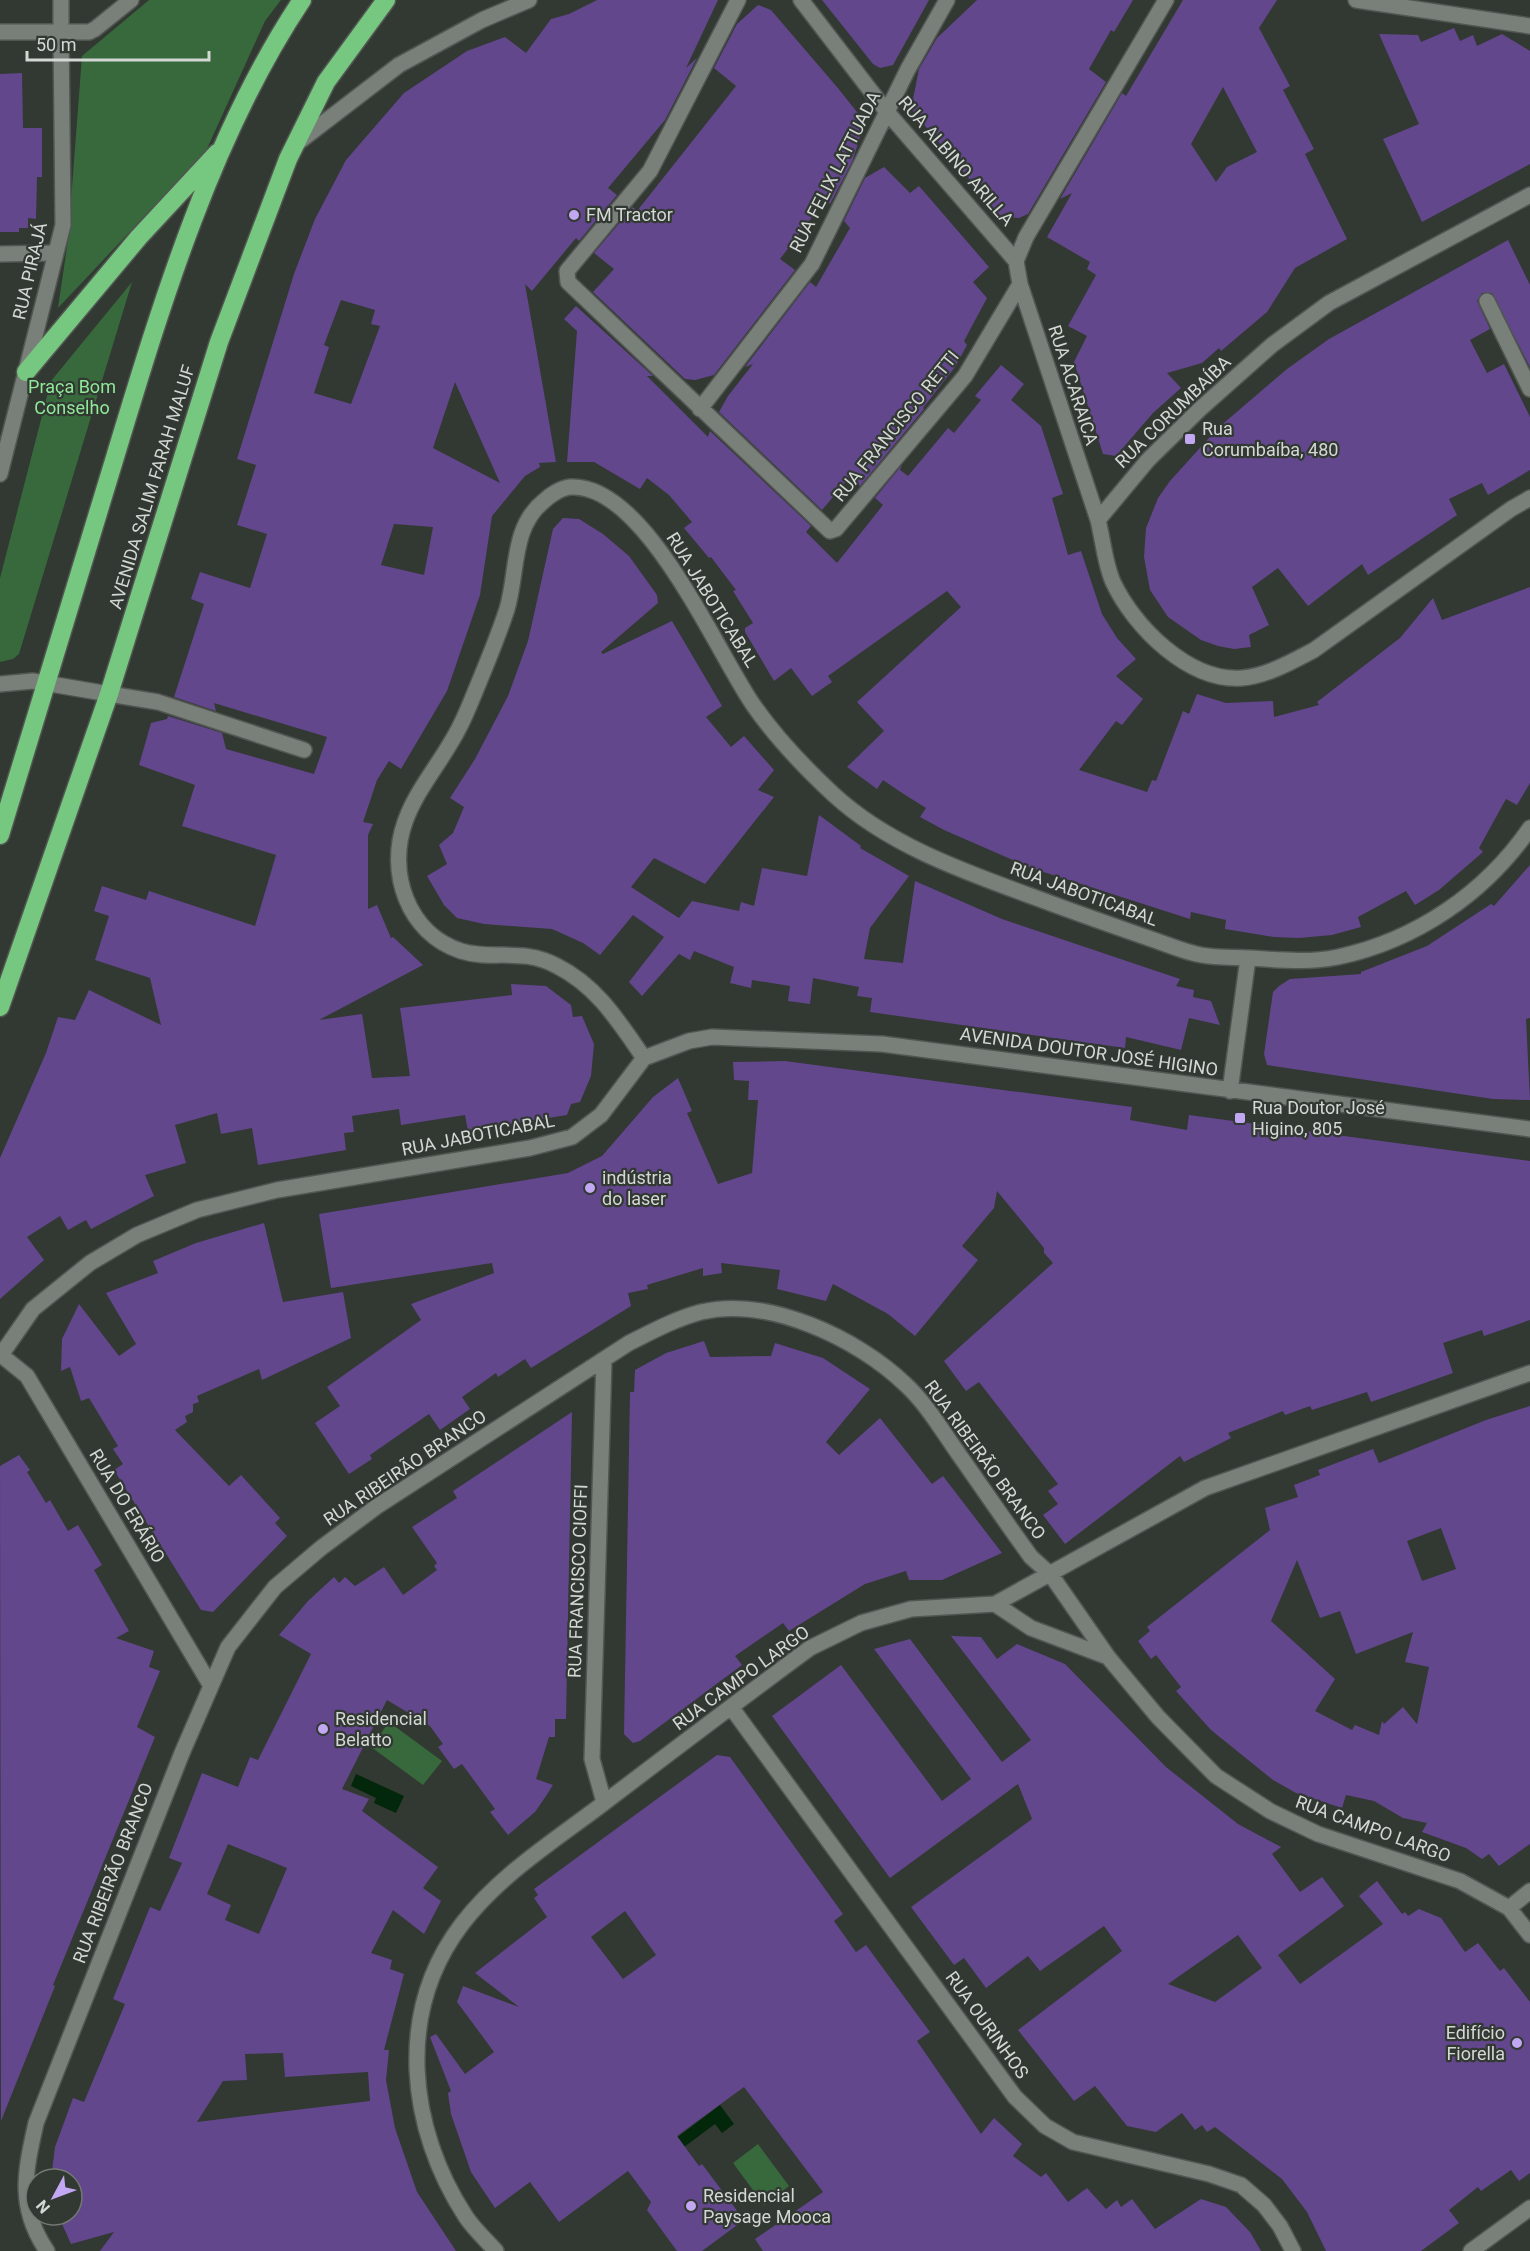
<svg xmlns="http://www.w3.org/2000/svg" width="1530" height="2251" font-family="Roboto,sans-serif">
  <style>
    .green { fill: #37693c }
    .water { fill: #03270a }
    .building { fill: #62478c; fill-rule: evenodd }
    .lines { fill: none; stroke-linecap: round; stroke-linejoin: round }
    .lane-casing { stroke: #525652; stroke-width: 18 }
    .street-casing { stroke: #525652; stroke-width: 18 }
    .secondary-casing { stroke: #525652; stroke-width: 18 }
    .highway-casing { stroke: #525652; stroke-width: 21 }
    .lane { stroke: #797f79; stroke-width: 15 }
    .street { stroke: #797f79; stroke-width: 15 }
    .secondary { stroke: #797f79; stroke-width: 15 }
    .highway { stroke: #76c77f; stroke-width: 18 }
    .poi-dot { fill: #c2a8f2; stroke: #323832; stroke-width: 2 }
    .labels { text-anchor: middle; stroke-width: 4.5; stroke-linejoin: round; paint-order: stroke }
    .street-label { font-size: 18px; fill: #d4d8d5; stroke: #323832 }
    .poi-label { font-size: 18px; fill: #d4d8d5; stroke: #323832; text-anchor: start }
    .park-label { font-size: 18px; fill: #8fe998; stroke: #323832 }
  </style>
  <rect width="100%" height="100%" fill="#323832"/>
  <!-- green -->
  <path class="green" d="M149,0h132l-16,21 -59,130 -148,157 10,-68 14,-184z
    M132,282l-113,372 -6,5 -13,3v-84l51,-197z
    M389,1722l53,39 -19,24 -52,-38z
    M758,2144l31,42 -25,19 -31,-42z"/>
  <!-- water -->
  <path class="water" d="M356,1774l48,22 -8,17 -22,-10 2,-5 -25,-12z
    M720,2105l14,19 -12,9 -7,-9 -70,52 -7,-9z"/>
  <!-- building -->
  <path class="building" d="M597,0h121l-32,68 11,-10 -32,62 -57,68 9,7 -38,46 -3,-3 -44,53 -7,-7 31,178 -17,1 1,4 -15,9 -33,40 -12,79 -33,96 -46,78 -12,-8 -12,19 -14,42 10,2 -5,11v74l9,-4 14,33 2,-1 30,28 -104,55 43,-6 10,64 38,-2 -10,-68 112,-13 -1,-11 35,2 25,19 2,12 9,-1 12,28 -3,32 -11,26 -9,2 -4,11 -99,16 -3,-16 -64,10 -2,-16 -47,7 2,16 -10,1 2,17 -88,15 -6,-37 -31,6 -4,-21 -42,12 11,38 -41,12 9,21 -63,33 -5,-9 -18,10 -8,-14 -33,21 17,23 -44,39v-141l46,-105 12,-36 17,3 14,-30 72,35 -11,-47 -55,-18 14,-44 -15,-5 8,-25 44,14 3,-9 106,35 21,-71 -94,-29 13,-41 -56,-20 12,-42 16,-4 1,-3 54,17 4,16 88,25 13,-37 -113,-34 2,8 -42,-14 30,-93 -13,-5 9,-27 50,16 17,-54 -30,-9 19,-60 -19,-6 57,-185 21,-55 31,-59 58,-67 63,-42 38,-14 21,16 25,-34 18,-5zM341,300l34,10 -4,14 9,2 -29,78 -37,-11 15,-46 -5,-2zM455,382l45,101 -67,-35zM394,524l39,3 -9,48 -43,-10z
    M822,0h107l-36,65 -13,3 -7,-4z
    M977,0h156l-19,32 -3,-2 -22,39 17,13 -78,132 -9,4 -19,-2 -89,-107 8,-40 18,-31z
    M1183,0h94l-18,28 31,58 -7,4 31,59 -9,5 42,85 -52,29 -28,44 -46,39 -2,-3 -17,15 -35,10 14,15 -28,25 -37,43 -13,-2 -29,-92 13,-26 -19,-10 28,-51 -9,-6 3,-7 -43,-25 25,-44 -12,6 62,-106 4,3zM1223,87l34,65 -30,15 -11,15 -25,-38z
    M758,5l13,5 66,77 24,30 1,14 -10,31 -22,42 -4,-5 -46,60 15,11 -81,105 -19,5 -10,-1 -92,-87 21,-23 -20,-16 39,-46 4,4 99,-125 -22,-18 23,-44z
    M1454,28l6,13 13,-6 4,11 25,-12 28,17v113l-108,58 -39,-83 36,-15 -40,-90 39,1 3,7z
    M22,73l1,55h19v49h-5l-1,42 -8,-1v10h-9v4h-19v-158z
    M884,167l26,26 9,-7 70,81 -16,15 14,16 -23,43 3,4 -12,22 -32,41 1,1 -64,77 -11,-8 -27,32 -103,-98 9,-16 25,-32 -8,3 65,-85 6,5 34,-59 -6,-7 21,-43z
    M1508,240l22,45v82l-38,-74h-10l-5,8 13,28 -20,11 17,33 17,-9 26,53v53l-42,25 -6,-12 -33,16 8,16 -89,60 -6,-11 -54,42 -30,-38 -26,19 17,38 -20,10 2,12 -17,2 -16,-3 -17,-6 -33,-23 -18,-27 -6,-33 2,-29 12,-30 12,-17 48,-53 69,-59 42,-30z
    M576,306l77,70h-6l61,61 2,-6 101,95 -5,6 31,31 46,-58 -8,-7 27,-33 -2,5 8,6 40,-48 6,5 27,-33 -6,-4 26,-31 23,19 -13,16 30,26 22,68 -11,4 16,57 13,-4 21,63 15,24 19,21 -20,17 27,23 -21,26 -6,-4 -37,49 68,22 5,-12 4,1 27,-70 6,3 8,-20 29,9 47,-2 1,16 45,-12 -2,-3 83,-64 33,-40 9,22 88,-33v196l-13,22 -11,-6 -27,49 4,4 -44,38 -24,15 -9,-14 -48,26 3,10 -29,8 -33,3 -25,-1 -49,-8 1,-9 -35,-8 -1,7 -159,-51 -87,-38 -24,-13 6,-9 -27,-17 -16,-11 -6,9 -30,-22 37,-36 -27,-29 104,-95 -14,-16 -119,85 4,6 -20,14 -21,-28 -17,13 -29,-49v-4l8,-5 -20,-32 3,-1 -25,-33 -2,1 -25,-30 8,-6 -23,-27 -22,-17 -7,11 -46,-27h-27l10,-131 -13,-12z
    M563,518l16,1 24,15 26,22 28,39 1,8 -57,49 2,2 69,-33 50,85 -16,11 25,30 13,-11 30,34 -16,20 16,7 -69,87 -51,-26 -23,29 48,31 13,-17 47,10 2,-9 13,4 8,-38 45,8 12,-61 42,31 -1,2 49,28 -39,52 -6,31 39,4 12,-82 87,38 178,60 -4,7 18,4 -1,7 18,4 9,24 -31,-7 -8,32 -55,-13 -1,11 -29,-4 -226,-32 2,-14 -15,-2 2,-9 -46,-9 -3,26 -22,-3 2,-15 -38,-6 -1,8 -21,-5 4,-16 -40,-16 -4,9 -11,-6 -37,42 -13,-14 35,-45 -31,-22 -33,40 -17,-12 -31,-14 -68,-5 -27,-6 -13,-13 -17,-29 20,-12 -8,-19 14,-12 11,-26 -14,-9 25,-39 33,-63 20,-55 25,-112z
    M1530,865v153l-4,1 4,81 -37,-1 -226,-34 -3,-11 9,-62 6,-6 11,-7 71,-5v-2l66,-26 64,-42 3,2z
    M785,1061l347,46 -2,13 57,10 2,-15 341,46v159l-46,16 -2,-6 -39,13 10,30 -82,29 -4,-10 -55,18 -2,-4 -25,9 -2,-4 -55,22 3,5 -47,24 -4,-6 -115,88 -22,-29 15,-11 -10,-13 10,-7 -79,-102 -13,9 -22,-30 109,-98 -9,-10v-5l-47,-57 -3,17 -32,38 16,14 -63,76 -27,-22 -55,-30 -7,17 -49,-12 3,-19 -59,-7 1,10 -19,3v-8l-56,17 1,4 -20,4 3,13 -100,62 -6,-9 -27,18 -2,-4 -34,24 8,12 -30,21 -11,-16 -59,41 2,4 -23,15 -34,-51 25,-17 -13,-19 94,-67 -10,-16 83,-31 -2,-10 -161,25 -12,-74 249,-41 34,-17 51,-59 25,-19 14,33 -5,2 31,71 34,-11 6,-73h-10l1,-19 -15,-1 -1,-18z
    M264,1223l19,79 60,-10 8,46 -89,42 -3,-11 -62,27 2,6 -6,2v8l-8,4 2,6 -12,8 54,56 12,-11 39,43 -5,5 12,13 -74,76 -12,-2 -87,-140 9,-6 -10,-15 5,-3 -29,-48 -8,3 -11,-34 -9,4 1,-32 17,-35 40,52 17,-12 -30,-51 52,-20 -5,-12 43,-18z
    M704,1341l6,16 61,-1 4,-13 48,15 47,31 -44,53 13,13 41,-37 52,66 11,-8 59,77 -60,27h-33l-3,-9 -41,13 -76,47 -6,-8 -48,33 7,9 -102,76 -7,2 -9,-9 6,-342h4l1,-22 31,-17z
    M1530,1406v438l-31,22 -10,-12 -7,5 -16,-11 -44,-16 5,-9 -24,-5 -29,-17 -28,-6 -4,13 -46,-15 -23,-13 -62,-50 -35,-39 5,-4 -25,-32 -5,4 -13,-18 12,-10 -3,-4 123,-97 -5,-22 33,-11 -4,-12 26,-10 -2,-5 55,-21 6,14 107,-43zM1441,1528l15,41 -34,12 -15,-40zM1297,1560l23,58 20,-7 16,43 57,-22 -8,30 24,5 -12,57 -14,-17 -19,17 -2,-3 -3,14 -24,-10 -3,5 -37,-19 20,-32 -64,-58z
    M572,1412l-6,307h-11v18h-6l-13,42 17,6 -7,11 -11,16 -27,23 -18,-23 5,-3 -33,-45 -8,5 -16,-22 5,-3 -13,-18 -43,-26 -45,89 27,10 -7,12 76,56 -15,21 18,13 -17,33 -31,-24 -22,43 21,7 -2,9 14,5 -20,76h5l-3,30 9,48 22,64 39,59h-356l14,-19 -43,12 -13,-29h14v-36h-21l4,-32 18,-49 11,4 41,-98 -12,-5 37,-92 10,4 22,-48 -13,-5 33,-85 36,14 12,-30 8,3 53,-106 -32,-19 29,-34 26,-24 5,6 6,-6 10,9 29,-19 19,28 34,-25 -3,-4 3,-3 -25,-36 45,-29 -4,-7zM228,1844l59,24 -28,66 -34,-14 6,-15 -24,-11zM283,2053l2,24 83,-5 2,29 -173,21 26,-41 24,-1 -2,-26z
    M19,1455l11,15 -3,2 19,31 4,-3 18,31 10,-6 24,40 -8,5 35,61 -13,7 38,13 -5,16 11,4 -23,56 18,10 -102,248 2,1 -54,135 -1,-655z
    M951,1636l30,1 16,22 20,-15 48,20 101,103 72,57 43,23 -9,7 28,38 22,-15 22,29 -66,49 22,29 83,-60 -24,-28 18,-15 25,33 3,-2 3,4 11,-7 22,9 24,34 13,-9 22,28 4,-3 26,34v171l-11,8 -8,-11 -30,21 -3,-4 -29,23 10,13 -38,28h-95l-19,-39 -25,-33 -67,-52 -8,5 -5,-7 -7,5 -13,-17 -26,19 -29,-6 -32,-40 -21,15 -56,-71 104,-79 -18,-25 -64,45 -12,-15 -42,32 -22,-30 -10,7 -43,-58 121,-88 -14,-35 -128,94 -118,-162 69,-51 101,136 29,-22 -97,-130 36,-10 92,123 29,-22zM1238,1935l24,33 -47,34 -47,-18z
    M717,1755l13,2 113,157 -9,7 22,31 10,-7 64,87 -13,9 64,93 13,-16 28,26 -9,12 28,21 5,-4 22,29 19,-14 19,21 11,-9 4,7 11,-8 23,30 46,-30 25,8 24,25 11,19h-498l-8,-12 68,-47 -79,-105 -67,49 22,30 3,-2 42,56 -42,31h-25l-30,-41 4,-8 -23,-31 -69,51 -29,-40 -35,26 -24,-36 -20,-58 -3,-21 3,-2 -21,-54 6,-3 29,40 29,-22 -37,-50 6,-16 56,21 -44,-34 72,-56 -13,-19 4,-3 -4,-6zM625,1911l31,44 -33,24 -32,-42z"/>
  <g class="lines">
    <!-- lane casing -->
    <g class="lane-casing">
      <path id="lane" d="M109,694l49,8 146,48"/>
    </g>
    <!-- street casing -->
    <g class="street-casing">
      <path id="street" d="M61,0v32
        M738,0l-88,171 -83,100 1,11 262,249 6,-2 129,-153 55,-92
        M801,0l86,112 129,149
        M1356,0l174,26
        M296,144l103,-79 83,-45 47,-20
        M1530,195l-201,108 -57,42 -72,64 -52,51 -50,60c5,20 7,44 15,62 21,45 76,100 129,96 25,-2 51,-17 72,-28l197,-141 19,-11
        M0,254l55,-1
        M1016,261l10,-24 140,-237
        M1016,261l4,23 78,236
        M1487,301l43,88
        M700,409l112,-145 96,-195 39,-69
        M0,684l33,-3 76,13
        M644,1058c-25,-36 -47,-72 -87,-92 -35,-19 -65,-5 -96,-15 -54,-18 -74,-79 -56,-129 12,-34 38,-62 54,-94 6,-11 11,-24 16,-36 11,-27 23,-55 32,-83 11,-36 4,-82 37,-108 6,-6 17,-13 26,-14 75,-5 147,166 184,219 23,33 50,61 79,88 57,53 138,80 209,106 37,14 75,27 112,40 15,5 31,12 47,15 16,3 33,2 49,3 29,2 60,5 88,-1 79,-17 147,-64 192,-129
        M644,1058l45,-17 23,-4 170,7 648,85
        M1230,1091l18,-133
        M995,1604l210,-116 325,-115
        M211,1686l-184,-310 -26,-21 32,-46 57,-46 47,-28 60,-25 80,-20 253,-42 42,-11 29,-22 43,-57
        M731,1707l284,390 30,29 28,16 136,32 32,11 23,20 16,21 13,25
        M604,1802l-12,-43 12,-399
        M1509,1908l21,-17
        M47,2251c-30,-44 -22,-79 -11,-128l146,-370 46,-106 47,-60 46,-39 55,-41 253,-164c24,-12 46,-24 72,-31 67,-16 156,26 204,72 22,20 38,48 55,72 24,34 47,68 71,101l20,18 57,82 50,60 58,59 54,35 48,23 142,47 49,27 21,27
        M496,2251c-10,-11 -22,-22 -30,-34 -58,-89 -71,-205 -4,-293 36,-47 87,-80 134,-115 71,-54 142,-108 214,-161l51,-25 50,-14 84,-5 36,24 77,29
        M1471,2251l59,-43"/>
    </g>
    <!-- secondary casing -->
    <g class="secondary-casing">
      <path id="secondary" d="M0,32h89l6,-3 36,-29
        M0,474l63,-249 -2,-193
        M0,1355v1"/>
    </g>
    <!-- highway casing -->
    <g class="highway-casing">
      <path id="highway" d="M26,372l113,-135 78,-84
        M0,835c38,-127 77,-254 116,-381 46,-152 97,-321 186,-454
        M0,1007l109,-313 110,-352 69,-183 38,-77 60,-82"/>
    </g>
    <!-- lane -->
    <use href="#lane" class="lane"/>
    <!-- street -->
    <use href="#street" class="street"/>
    <!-- secondary -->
    <use href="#secondary" class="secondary"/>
    <!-- highway -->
    <use href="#highway" class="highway"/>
  </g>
  <!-- markers -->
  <g class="poi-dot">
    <circle cx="574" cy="215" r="6"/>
    <rect x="1184" y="433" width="12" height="12" rx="3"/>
    <rect x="1234" y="1112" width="12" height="12" rx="3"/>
    <circle cx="590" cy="1188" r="6"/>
    <circle cx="323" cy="1729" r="6"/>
    <circle cx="1517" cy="2043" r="6"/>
    <circle cx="691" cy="2206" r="6"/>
  </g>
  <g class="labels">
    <!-- street labels -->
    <g class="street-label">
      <text transform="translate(956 161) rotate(49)" y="6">RUA ALBINO ARILLA</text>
      <text transform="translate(835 172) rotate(-63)" y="6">RUA FELIX LATTUADA</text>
      <text transform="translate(30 271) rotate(-77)" y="6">RUA PIRAJÁ</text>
      <text transform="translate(1073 385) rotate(72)" y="6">RUA ACARAICA</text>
      <text transform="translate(1173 412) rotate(-44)" y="6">RUA CORUMBAÍBA</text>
      <text transform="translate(896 426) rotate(-51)" y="6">RUA FRANCISCO RETTI</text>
      <text transform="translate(152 487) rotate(-73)" y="6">AVENIDA SALIM FARAH MALUF</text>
      <text transform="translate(712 600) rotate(58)" y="6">RUA JABOTICABAL</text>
      <text transform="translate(1084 894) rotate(20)" y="6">RUA JABOTICABAL</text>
      <text transform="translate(1089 1052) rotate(8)" y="6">AVENIDA DOUTOR JOSÉ HIGINO</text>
      <text transform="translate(478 1135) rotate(-11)" y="6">RUA JABOTICABAL</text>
      <text transform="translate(985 1460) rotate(54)" y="6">RUA RIBEIRÃO BRANCO</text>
      <text transform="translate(405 1468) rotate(-34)" y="6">RUA RIBEIRÃO BRANCO</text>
      <text transform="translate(127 1506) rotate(59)" y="6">RUA DO ERÁRIO</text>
      <text transform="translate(578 1581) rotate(-88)" y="6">RUA FRANCISCO CIOFFI</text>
      <text transform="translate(741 1678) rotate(-36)" y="6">RUA CAMPO LARGO</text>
      <text transform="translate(1373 1829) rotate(20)" y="6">RUA CAMPO LARGO</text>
      <text transform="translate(113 1873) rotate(-69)" y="6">RUA RIBEIRÃO BRANCO</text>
      <text transform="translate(987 2025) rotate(54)" y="6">RUA OURINHOS</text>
    </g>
    <!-- poi labels -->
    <g class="poi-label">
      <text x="586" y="221">FM Tractor</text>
      <text x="1202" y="435">Rua<tspan x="1202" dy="21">Corumbaíba, 480</tspan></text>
      <text x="1252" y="1114">Rua Doutor José<tspan x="1252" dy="21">Higino, 805</tspan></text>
      <text x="602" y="1184">indústria<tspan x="602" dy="21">do laser</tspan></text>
      <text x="335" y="1725">Residencial<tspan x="335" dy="21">Belatto</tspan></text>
      <text x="1505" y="2039" text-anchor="end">Edifício<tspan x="1505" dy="21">Fiorella</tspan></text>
      <text x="703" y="2202">Residencial<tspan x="703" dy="21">Paysage Mooca</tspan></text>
    </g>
    <!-- park labels -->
    <g class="park-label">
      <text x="72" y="393">Praça Bom<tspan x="72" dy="21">Conselho</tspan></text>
    </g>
  </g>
  <!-- north arrow -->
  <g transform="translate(54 2197) rotate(229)"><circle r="28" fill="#323832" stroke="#737873" stroke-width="1.5"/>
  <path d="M0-4.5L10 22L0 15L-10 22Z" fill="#c2a8f2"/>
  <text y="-9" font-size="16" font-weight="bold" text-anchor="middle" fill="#d4d8d5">N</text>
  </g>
  <!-- scale -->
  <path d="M27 51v9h182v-9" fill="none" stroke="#d4d8d5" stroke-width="3"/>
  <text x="36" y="51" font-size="18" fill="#d4d8d5" stroke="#323832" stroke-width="4.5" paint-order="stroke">50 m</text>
</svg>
